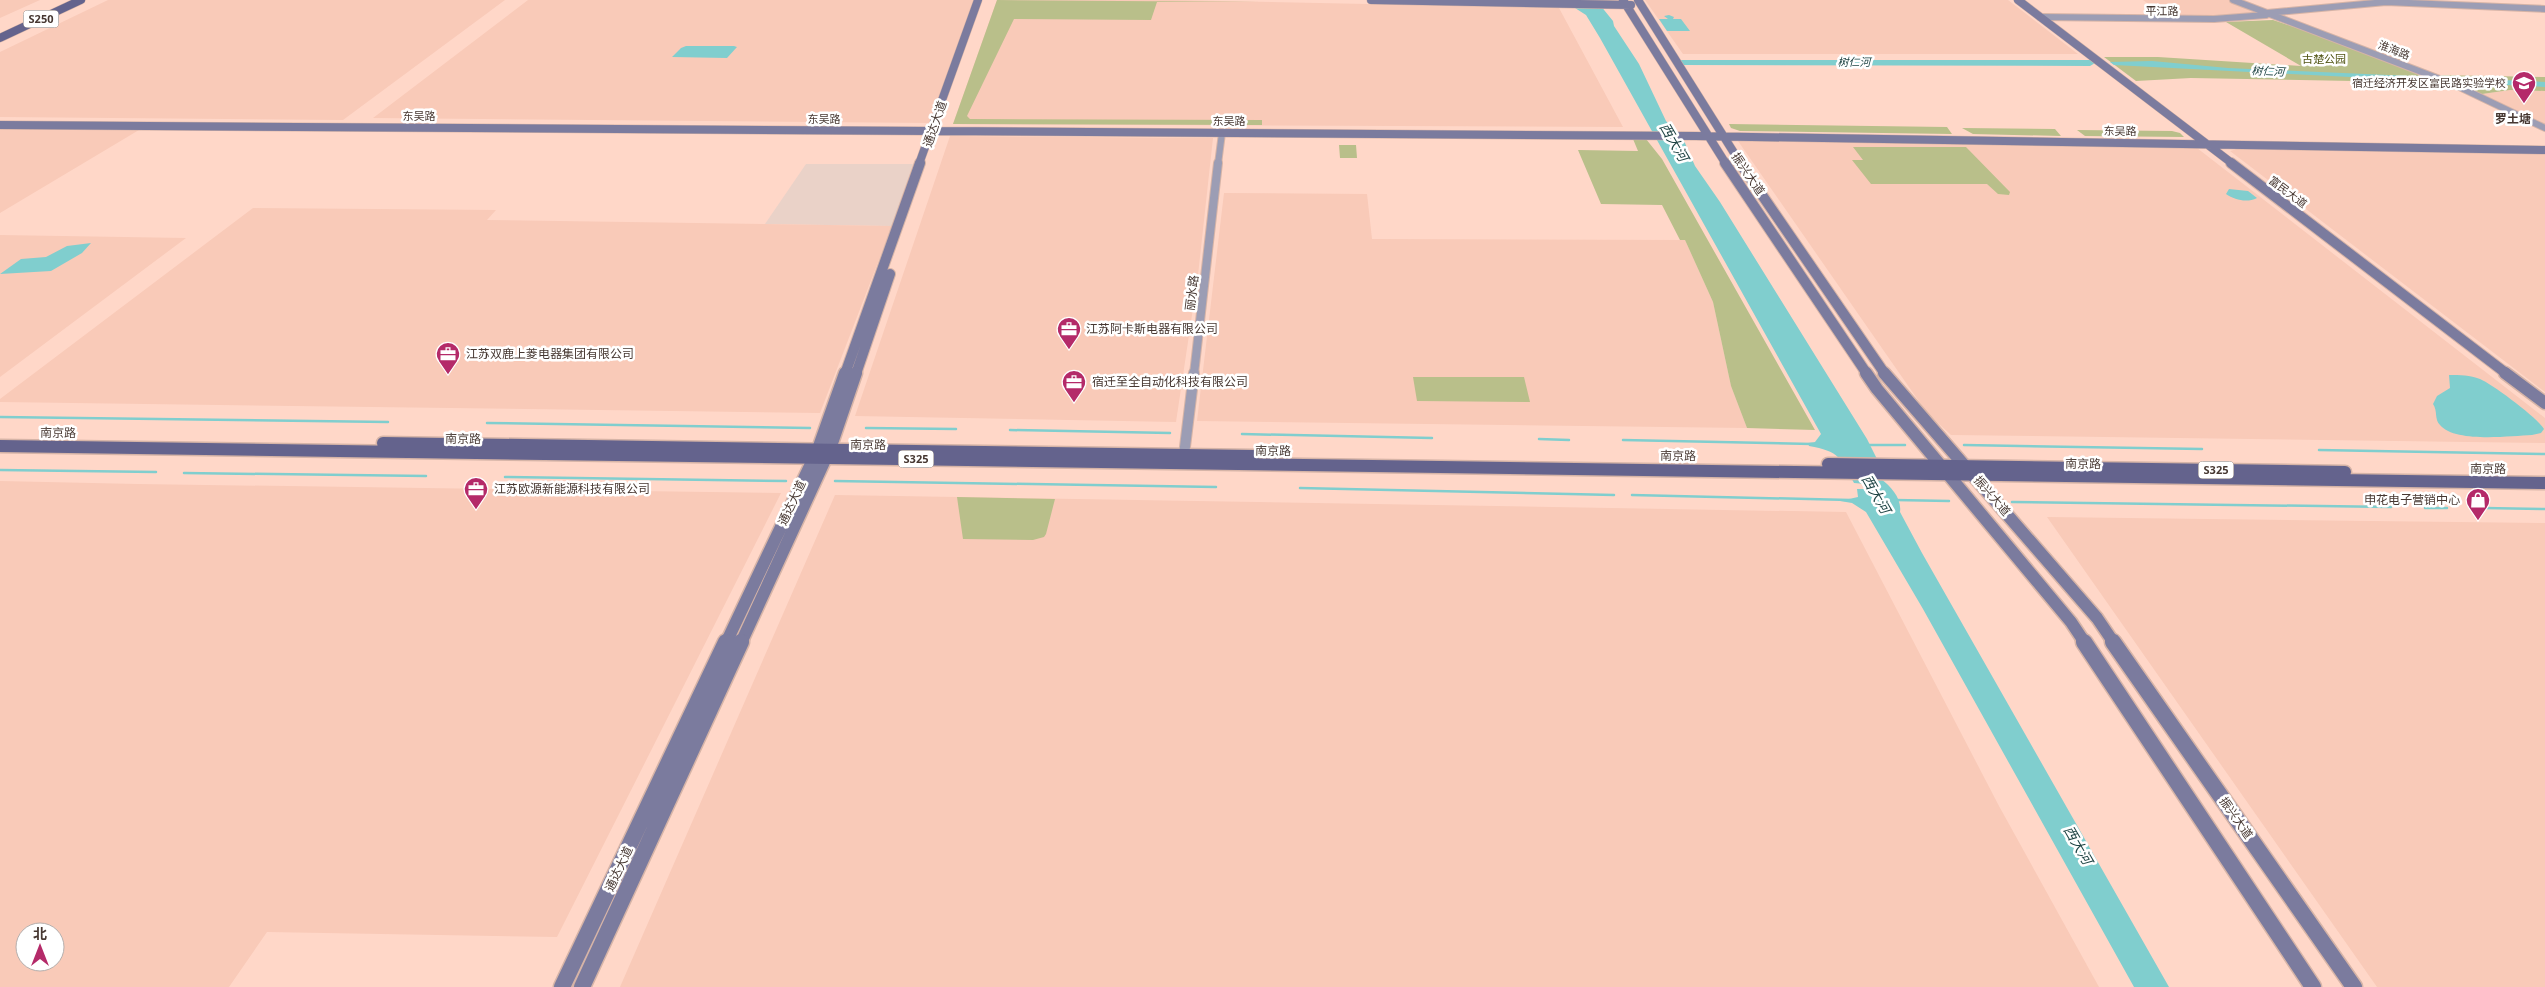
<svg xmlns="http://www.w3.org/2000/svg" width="2545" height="987" font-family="'Open Sans','Noto Sans SC',sans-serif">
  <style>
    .commercial { fill: #ead2c8 }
    .built { fill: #f9cab8; fill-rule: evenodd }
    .green { fill: #b9bf8a }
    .water { fill: #80cece }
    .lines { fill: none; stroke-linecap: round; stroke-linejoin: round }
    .stream { stroke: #80cece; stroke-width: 2.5 }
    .river { fill: #80cece; fill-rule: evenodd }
    .street-far2-casing { stroke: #d6b4a7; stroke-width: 8 }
    .street-far1-casing { stroke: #d6b4a7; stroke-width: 10 }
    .street-casing { stroke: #d6b4a7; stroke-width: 12 }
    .secondary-far3-casing { stroke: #d6b4a7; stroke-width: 9 }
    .secondary-far2-casing { stroke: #d6b4a7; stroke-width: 12 }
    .secondary-far1-casing { stroke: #d6b4a7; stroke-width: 15 }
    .secondary-casing { stroke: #d6b4a7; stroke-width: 19 }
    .primary-far1-casing { stroke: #d6b4a7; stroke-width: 9 }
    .primary-casing { stroke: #d6b4a7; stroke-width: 15 }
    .street-far2 { stroke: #9c9db4; stroke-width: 6 }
    .street-far1 { stroke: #9c9db4; stroke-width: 8 }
    .street { stroke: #9c9db4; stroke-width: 10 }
    .secondary-far3 { stroke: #7b7b9e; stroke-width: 8 }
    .secondary-far2 { stroke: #7b7b9e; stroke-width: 10 }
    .secondary-far1 { stroke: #7b7b9e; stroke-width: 12 }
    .secondary { stroke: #7b7b9e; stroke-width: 16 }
    .primary-far1 { stroke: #64638d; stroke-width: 8 }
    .primary { stroke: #64638d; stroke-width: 12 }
    .labels { text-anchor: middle; stroke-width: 5; stroke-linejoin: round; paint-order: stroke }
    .far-street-label { font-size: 11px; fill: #463731; stroke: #fff }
    .shield { fill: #fff; stroke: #7e736f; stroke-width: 1 }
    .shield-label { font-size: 11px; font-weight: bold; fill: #463731 }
    .far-park-label { font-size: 11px; fill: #515514; stroke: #fff }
    .far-water-label { font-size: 11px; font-style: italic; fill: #1e4343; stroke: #fff }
    .far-poi-label { font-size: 11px; fill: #463731; stroke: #fff; text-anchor: end }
    .far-quarter-label { font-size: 12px; font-weight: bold; fill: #463731; stroke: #fff }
    .street-label { font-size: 12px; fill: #463731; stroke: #fff }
    .poi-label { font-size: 12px; fill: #463731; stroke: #fff; text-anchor: start }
    .water-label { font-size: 14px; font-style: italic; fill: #1e4343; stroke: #fff }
  </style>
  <rect width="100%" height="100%" fill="#ffd7c8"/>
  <!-- commercial -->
  <path class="commercial" d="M806,164h107l-21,62 -127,-2z"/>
  <!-- built -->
  <path class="built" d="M0,0h40l-40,18z
    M108,0h397l-162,120 -343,-3v-65z
    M528,0h446l-43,123 -558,-5z
    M997,0h175l387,8 64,119 -670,-3z
    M1645,0h363l70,54h-395z
    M2143,0h86l29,14 -87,2 -10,-3z
    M2510,90l35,1v34l-63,-31z
    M0,129h73l66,1 -139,83z
    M950,136l263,2 -15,137 -22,147 -321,-6z
    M1738,141l448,5 11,2 348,270v25l-594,-8 -24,-22z
    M2237,149l308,5v238l-315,-241z
    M1224,193l143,1 5,45 313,1 28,62 18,84 16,42 -550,-7z
    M253,208l243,2 -9,10 405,6 -72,187 -820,-11v-3z
    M0,235l186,3 -186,139z
    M0,481l138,3 643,9 -224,444 -290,-5 -38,55h-229zM25,932h30v30h-30z
    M835,495l1011,17 153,294 100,181h-1479z
    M2047,517l498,6v464h-168z"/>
  <!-- green -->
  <path class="green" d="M997,0l262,2h-102l-6,18 -137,-1 -47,97 3,3 292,1v5l-309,-1z
    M2273,20l164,55 108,2v14l-35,-1 -28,4 -75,-12 -216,-4 -55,3 -32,-24h54l143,9 -75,-44z
    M1729,124l218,3 5,7 -212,-3 -9,-3z
    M1962,128l93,1 6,7 -88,-2z
    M2077,130l95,1 8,2 4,4 -99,-1z
    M1633,139h13l16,20 153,271 -68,-2 -16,-42 -18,-84 -28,-62h-5l-18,-35 -61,-1 -23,-54 60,1z
    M1339,145h17l1,13h-17z
    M1853,147h113l44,45 -1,3 -11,-1 -11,-10h-116l-19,-24h11z
    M1413,377h111l6,25 -113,-1z
    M957,497l98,2 -9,35 -2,3 -11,3 -70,-1z"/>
  <!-- water -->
  <path class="water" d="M1596,0l17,21 1,5 25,38 27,57 19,22 10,23 25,36 147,237 10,20 4,20c10,7 21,20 19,33l22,41 247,434h-35l-211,-378 -57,-97 -14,-9 -12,-2 18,-4 -1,-8h10l10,-4 -23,-2c-13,-25 -15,-32 -45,-37l-1,-3 7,-1 6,-8 -221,-396 -14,-23 -11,-7 -5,-7z
    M1669,15l5,2 -1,2h8l9,12h-23l-8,-12h9l-4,-3z
    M686,46h48l3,1 -10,11 -55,-1 9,-9z
    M2152,61l76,7 317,14v5l-431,-22 -4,-3z
    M2229,189l19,2 9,7c-10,5 -22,2 -31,-4z
    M91,243l-9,10 -31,18 -51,3 21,-15 25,-2 21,-11z
    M2449,375c11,0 21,0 31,4 12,5 58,39 64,50l-3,4 -9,2c-23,1 -77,8 -92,-10 -6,-6 -2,-14 -7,-21l4,-8 13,-8z"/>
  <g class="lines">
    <!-- stream -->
    <path class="stream" d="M0,417l388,5
      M487,423l323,5
      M866,428l90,1
      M1010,430l160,3
      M1242,434l190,4
      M1539,439l30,1
      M1623,440l189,4
      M1867,445h38
      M1964,445l238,4
      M2319,450l226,4
      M0,470l156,2
      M184,473l242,3
      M505,477l281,4
      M835,481l381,6
      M1300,488l314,7
      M1632,495l218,5
      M1895,500l54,1
      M2012,502l379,5
      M2425,508h22
      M2484,508l61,1"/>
    <!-- river -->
    <path class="river" d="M1676,60h414l5,3 -5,3 -411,-1 -5,-3z"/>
    <!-- street-far2 casing -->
    <g class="street-far2-casing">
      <path id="street-far2" d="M2233,0l220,84 92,44
        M2267,13l119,-11 159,7
        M2040,17l174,2 52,-4
        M1218,164l4,-31"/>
    </g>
    <!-- street-far1 casing -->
    <g class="street-far1-casing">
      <path id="street-far1" d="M1194,374l24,-211"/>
    </g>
    <!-- street casing -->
    <g class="street-casing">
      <path id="street" d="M1184,455l10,-82"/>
    </g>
    <!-- secondary-far3 casing -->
    <g class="secondary-far3-casing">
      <path id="secondary-far3" d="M1371,0l260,5
        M1623,0l103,164
        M1638,0l103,164
        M2018,0l215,164
        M0,125l1695,11 850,14
        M919,164l59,-164"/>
    </g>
    <!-- secondary-far2 casing -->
    <g class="secondary-far2-casing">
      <path id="secondary-far2" d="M1725,163l142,211
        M1740,163l145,211
        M2231,163l276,211
        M845,374l75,-211
        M856,374l34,-100"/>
    </g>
    <!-- secondary-far1 casing -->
    <g class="secondary-far1-casing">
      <path id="secondary-far1" d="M1866,373l11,16 194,233 14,21
        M1884,373l213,245 17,25
        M2505,373l40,30
        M726,643l92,-194 27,-76
        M741,643l89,-194 26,-76"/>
    </g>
    <!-- secondary casing -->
    <g class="secondary-casing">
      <path id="secondary" d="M2084,642l229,345
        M2113,642l241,345
        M562,987l164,-345
        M582,987l159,-345"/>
    </g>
    <!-- primary-far1 casing -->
    <g class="primary-far1-casing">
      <path id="primary-far1" d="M0,38l81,-38"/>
    </g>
    <!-- primary casing -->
    <g class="primary-casing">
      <path id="primary" d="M383,443l870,13
        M0,446l2545,37
        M1828,464l517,8"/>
    </g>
    <!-- street-far2 -->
    <use href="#street-far2" class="street-far2"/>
    <!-- street-far1 -->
    <use href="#street-far1" class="street-far1"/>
    <!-- street -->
    <use href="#street" class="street"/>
    <!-- secondary-far3 -->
    <use href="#secondary-far3" class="secondary-far3"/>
    <!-- secondary-far2 -->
    <use href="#secondary-far2" class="secondary-far2"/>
    <!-- secondary-far1 -->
    <use href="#secondary-far1" class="secondary-far1"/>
    <!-- secondary -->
    <use href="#secondary" class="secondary"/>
    <!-- primary-far1 -->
    <use href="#primary-far1" class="primary-far1"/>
    <!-- primary -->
    <use href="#primary" class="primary"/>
  </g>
  <!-- icons -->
  <defs>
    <g id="school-pin" transform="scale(1.25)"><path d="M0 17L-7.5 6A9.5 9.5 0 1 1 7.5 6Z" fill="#b42a69" stroke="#fff"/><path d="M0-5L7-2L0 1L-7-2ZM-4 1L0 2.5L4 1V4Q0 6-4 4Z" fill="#fff"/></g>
    <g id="office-pin" transform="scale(1.25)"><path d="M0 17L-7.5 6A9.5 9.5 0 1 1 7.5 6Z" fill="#b42a69" stroke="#fff"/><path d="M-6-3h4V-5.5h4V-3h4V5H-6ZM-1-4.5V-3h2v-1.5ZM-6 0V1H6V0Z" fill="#fff"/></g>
    <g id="shop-pin" transform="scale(1.25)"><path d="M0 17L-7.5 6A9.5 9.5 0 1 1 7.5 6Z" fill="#b42a69" stroke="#fff"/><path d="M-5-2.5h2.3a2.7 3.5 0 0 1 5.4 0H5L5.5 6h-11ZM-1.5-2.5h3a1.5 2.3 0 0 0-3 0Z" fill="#fff"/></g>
  </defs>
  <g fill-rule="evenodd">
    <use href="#school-pin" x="2524" y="83"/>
    <use href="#office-pin" x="1069" y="329"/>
    <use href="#office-pin" x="448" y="354"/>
    <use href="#office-pin" x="1074" y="382"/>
    <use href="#office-pin" x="476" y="489"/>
    <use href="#shop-pin" x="2478" y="500"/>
  </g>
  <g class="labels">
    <!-- far-street labels -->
    <g class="far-street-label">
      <text x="2162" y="15">平江路</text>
      <text transform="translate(2394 50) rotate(21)" y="4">淮海路</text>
      <text x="419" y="120">东吴路</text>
      <text x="824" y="123">东吴路</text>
      <text x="1229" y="125">东吴路</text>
      <text transform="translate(2120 131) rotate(1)" y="4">东吴路</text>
      <text transform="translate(2288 192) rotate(37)" y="4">富民大道</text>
    </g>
    <!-- shield labels -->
    <g class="shield">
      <rect x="23.5" y="10.5" width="35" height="17" rx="4"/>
      <rect x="898.5" y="450.5" width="35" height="17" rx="4"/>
      <rect x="2198.5" y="461.5" width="35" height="17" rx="4"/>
    </g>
    <g class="shield-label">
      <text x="41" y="23">S250</text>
      <text x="916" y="463">S325</text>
      <text x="2216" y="474">S325</text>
    </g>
    <!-- far-park labels -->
    <g class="far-park-label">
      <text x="2324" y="63">古楚公园</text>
    </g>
    <!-- far-water labels -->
    <g class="far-water-label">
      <text x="1854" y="66">树仁河</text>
      <text transform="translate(2268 71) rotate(3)" y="4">树仁河</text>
    </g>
    <!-- far-poi labels -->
    <g class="far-poi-label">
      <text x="2506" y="87">宿迁经济开发区富民路实验学校</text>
    </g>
    <!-- far-quarter labels -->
    <g class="far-quarter-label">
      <text x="2513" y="123">罗土塘</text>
    </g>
    <!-- street labels -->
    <g class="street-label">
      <text transform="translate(935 124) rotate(-71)" y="4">通达大道</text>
      <text transform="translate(1748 174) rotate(56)" y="4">振兴大道</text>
      <text transform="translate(1192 293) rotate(-83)" y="4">丽水路</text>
      <text transform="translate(58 433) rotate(1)" y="4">南京路</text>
      <text transform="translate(463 439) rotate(1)" y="4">南京路</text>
      <text transform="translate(868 445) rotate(1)" y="4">南京路</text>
      <text transform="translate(1273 451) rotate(1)" y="4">南京路</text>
      <text transform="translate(1678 456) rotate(1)" y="4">南京路</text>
      <text transform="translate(2083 464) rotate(1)" y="4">南京路</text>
      <text transform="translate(2488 469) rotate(1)" y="4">南京路</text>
      <text transform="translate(1992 496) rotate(49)" y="4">振兴大道</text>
      <text transform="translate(792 503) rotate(-65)" y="4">通达大道</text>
      <text transform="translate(2236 818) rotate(55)" y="4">振兴大道</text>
      <text transform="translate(619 869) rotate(-65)" y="4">通达大道</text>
    </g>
    <!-- poi labels -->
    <g class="poi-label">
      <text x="1086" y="333">江苏阿卡斯电器有限公司</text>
      <text x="466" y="358">江苏双鹿上菱电器集团有限公司</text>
      <text x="1092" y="386">宿迁至全自动化科技有限公司</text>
      <text x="494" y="493">江苏欧源新能源科技有限公司</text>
      <text x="2460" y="504" text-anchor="end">申花电子营销中心</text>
    </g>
    <!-- water labels -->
    <g class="water-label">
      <text transform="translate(1674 142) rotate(60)" y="5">西大河</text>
      <text transform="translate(1876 494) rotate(60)" y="5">西大河</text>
      <text transform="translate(2078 845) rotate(60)" y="5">西大河</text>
    </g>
  </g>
  <!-- north arrow -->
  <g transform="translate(40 947)"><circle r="24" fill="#ffffff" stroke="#b5afad"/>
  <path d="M0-4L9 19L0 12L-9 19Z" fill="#b42a69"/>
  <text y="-8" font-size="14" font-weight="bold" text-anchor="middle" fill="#463731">北</text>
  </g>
</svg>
